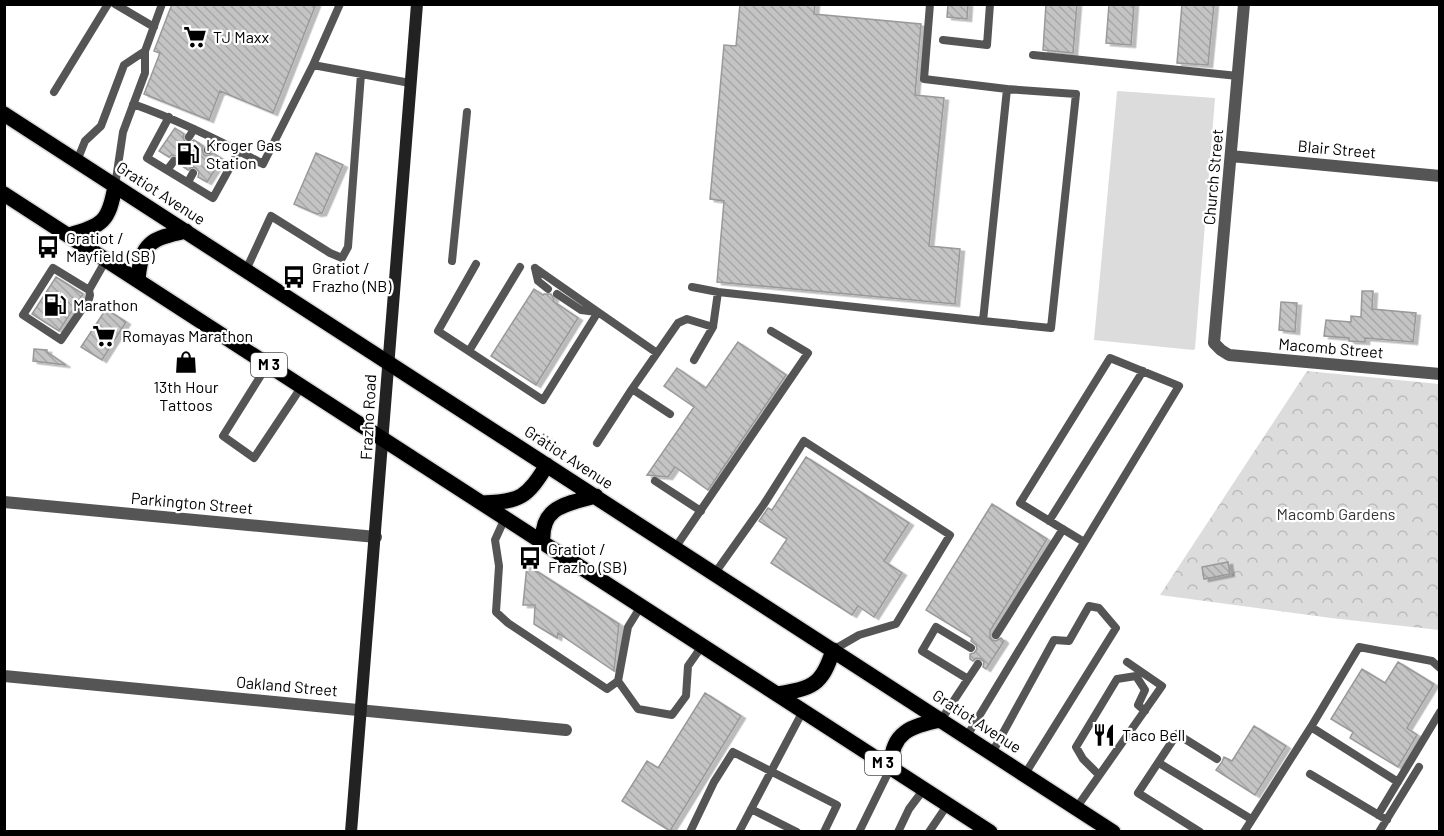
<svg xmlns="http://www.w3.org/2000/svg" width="1444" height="836" font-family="Barlow,sans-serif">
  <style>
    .grass { fill: #dcdcdc }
    .park { fill: url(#park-crowns) }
    .building { fill: url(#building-back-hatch); stroke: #999; stroke-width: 1.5; filter: url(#shadow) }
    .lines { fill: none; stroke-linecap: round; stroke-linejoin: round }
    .primary-casing { stroke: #dbdbdb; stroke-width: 18 }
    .path { stroke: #777; stroke-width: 2; stroke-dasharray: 1.5 3; stroke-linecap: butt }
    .lane { stroke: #555; stroke-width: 8 }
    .street { stroke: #555; stroke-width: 12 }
    .secondary { stroke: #222; stroke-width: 12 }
    .primary { stroke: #000; stroke-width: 15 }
    .labels { text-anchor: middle; stroke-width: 4.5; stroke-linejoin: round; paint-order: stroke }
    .shield { fill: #fff; stroke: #4c4c4c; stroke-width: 1.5 }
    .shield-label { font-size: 15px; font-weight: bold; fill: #000 }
    .poi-label { font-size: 16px; fill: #000; stroke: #fff; text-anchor: start }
    .street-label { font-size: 16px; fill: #000; stroke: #fff }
    .park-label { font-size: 16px; fill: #333; stroke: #fff }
  </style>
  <defs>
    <pattern id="park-crowns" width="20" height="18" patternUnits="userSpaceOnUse" patternTransform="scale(1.5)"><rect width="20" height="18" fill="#dcdcdc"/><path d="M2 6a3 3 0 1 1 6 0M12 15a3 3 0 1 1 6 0" fill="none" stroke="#bbb"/></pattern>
    <pattern id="building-back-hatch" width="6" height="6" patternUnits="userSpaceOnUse" patternTransform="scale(1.5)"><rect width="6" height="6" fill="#c4c4c4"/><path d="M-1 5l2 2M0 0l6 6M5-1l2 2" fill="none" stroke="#a7a7a7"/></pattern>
    <filter id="shadow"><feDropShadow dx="4.5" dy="2.5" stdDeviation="0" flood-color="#0004"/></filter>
  </defs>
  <rect width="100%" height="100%" fill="#fff"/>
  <!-- grass -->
  <path class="grass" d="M1118,91l97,7 -20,251 -2,1 -99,-10 23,-248z"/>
  <!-- park -->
  <path class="park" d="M1307,371l132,13v246l-108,-12 -171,-23z"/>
  <!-- building -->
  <path class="building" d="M172,4h144l-43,109 -53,-22 -11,29 -65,-26 16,-41 -6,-2z
    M740,4h75l-1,10 107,10 -6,71 29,3 -15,148 31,3 -5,55 -238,-22 7,-81 -14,-2 14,-154 12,1z
    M948,4h20l-1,15 -20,-2z
    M1046,4h31l-4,49 -30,-3z
    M1109,4h25l-3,41 -25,-2z
    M1182,4h32l-6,61 -31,-2z
    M175,128l9,6 -1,3 2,5 4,1 5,-3 9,6 -1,4 2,5 4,1 5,-3 9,6 -15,23 -9,-5 1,-5 -3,-4 -4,-1 -4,3 -9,-6 1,-5 -3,-3 -5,-1 -3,2 -10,-6z
    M316,153l27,12 -21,48 -5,1 -23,-10z
    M56,277l27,17 -24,37 -27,-17z
    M534,289l9,6 1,-1h7l3,5 -1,2 25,17 -42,67 -45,-29z
    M1362,291h11l-1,18 44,4 -3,29 -48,-4v4l-16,-1v-3l-25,-2 2,-16 25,2v-6l10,1z
    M1281,302l16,1 -2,29 -16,-2z
    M106,309l20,13 -24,38 -21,-13z
    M738,342l48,33 -78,115 -33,-23 -7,10 -21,-2 47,-68 -30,-21 13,-18 29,20z
    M34,349l13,1v2l19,13 -33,-4z
    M806,457l103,66 -25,38 18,12 -28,44 -16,-11 -6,9 -81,-52 16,-24 -28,-18 9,-13 4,2z
    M992,504l55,35 -57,92v6l2,3 4,1 5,-3 3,3 -18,28 -3,-2 1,-5 -3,-3 -5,-1 -3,3 -3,-2v-5l4,-1 3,-4 -1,-4 -5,-4 1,-3 -46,-28z
    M1228,562l2,12 -26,5 -2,-12z
    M527,565l92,59 -5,47 -56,-38 -1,5 -23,-14 1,-19h-12z
    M1398,662l36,22 -27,44 10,7 -19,32 -48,-29 3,-6 -22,-13 31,-50 23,14z
    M705,693l36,23 -71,115 -48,-30 25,-40 11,7z
    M1254,726l32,20 -31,49 -39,-25 6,-8 2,-5 8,4z"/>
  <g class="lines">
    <!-- primary casing -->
    <g class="primary-casing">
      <path id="primary" d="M4,114l1109,718
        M4,194l986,638
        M69,235c34,-9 40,-14 46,-49
        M138,280c3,-38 13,-41 48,-49
        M482,503c39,-1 45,-6 65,-38
        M543,543c-3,-37 24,-39 53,-47
        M777,694c35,-6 45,-8 56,-44
        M891,767c0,-35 20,-41 50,-47"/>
    </g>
    <!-- path -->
    <path class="path" d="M543,434l13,8"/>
    <!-- lane -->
    <path class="lane" d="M115,4l39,23
      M340,4l-27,61 97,18
      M943,40l44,5 3,-41
      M145,51l17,-47
      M1033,55l205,21
      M54,92l54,-88
      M133,104c45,16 88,37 130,60l50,-99
      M169,117l-22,41 66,40 26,-47
      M189,137l5,-8
      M208,150l7,-11
      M77,161l8,-20 16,-15 23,-61 21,-14v22l-22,59 -8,54
      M167,170l7,-9
      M188,182l5,-9
      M452,261l15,-149
      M476,264l-38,67 105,69 55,-88 59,41
      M535,268l63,44
      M535,268l3,13 10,8
      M246,270l25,-54 59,37 12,5 6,-11 13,-173
      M692,287l26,5 265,29 24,-232 -83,-10 6,-75
      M89,290l1,5 -1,4 -28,41 -38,-25 30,-47 36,22 17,-30
      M557,294l24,16 16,2
      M983,321l68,7 25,-234 -69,-5
      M469,351l51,-84
      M694,360l19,-33
      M268,364l-45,72 31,22 48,-72
      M632,389l38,25
      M597,443l35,-54 46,-66 9,-4 26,8 5,-35
      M655,481l46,30
      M505,518l-10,22 4,26 -3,46 12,11 99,66 11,-8 10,-54 13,-21
      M1049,521l94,-150
      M675,548l133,-195 -37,-22
      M715,573l49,-69 40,-63 146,94 -54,89 -37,11 -26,15
      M996,635l67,-106
      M968,679l10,-15
      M618,681l20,28 34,6 14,-19 2,-30 14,-20
      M941,720l27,-41 -46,-28 14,-24 35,21
      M1311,727l87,55
      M967,736l212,-350 -69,-28 -90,145 64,39
      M992,753l62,-113 15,1 20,-35 10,2 17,20 -91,146
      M1159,763l92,56
      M1310,774l77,46
      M1099,775l-16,-16 -7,-12 41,-68 19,-3 9,14 -7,15 7,6
      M1077,807l85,-121 -35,-24
      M751,809l46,23
      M1378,815l62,-103
      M690,832l24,-50 19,-30 104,53 -13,27
      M739,832l64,-121
      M859,832l32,-65
      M898,832l11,-23 15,-20
      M929,832l19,-28
      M1200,832l-62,-39 39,-59 40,25
      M1244,832l67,-105 48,-80 73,14 8,7
      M1379,832l40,-65"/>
    <!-- street -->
    <path class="street" d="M1244,4l-30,339 7,7 8,5 211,19
      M1231,156l209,20
      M4,502l372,35
      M4,676l562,54"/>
    <!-- secondary -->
    <path class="secondary" d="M351,832l66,-828"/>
    <!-- primary -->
    <use href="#primary" class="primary"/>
  </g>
  <!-- icons -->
  <defs>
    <g id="supermarket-bare" transform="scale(1.8)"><path d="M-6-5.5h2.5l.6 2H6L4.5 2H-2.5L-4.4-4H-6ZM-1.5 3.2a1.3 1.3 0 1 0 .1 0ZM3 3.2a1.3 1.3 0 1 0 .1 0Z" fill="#000" stroke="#fff" stroke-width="2.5" paint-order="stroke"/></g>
    <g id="fuel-bare" transform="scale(1.8)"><path d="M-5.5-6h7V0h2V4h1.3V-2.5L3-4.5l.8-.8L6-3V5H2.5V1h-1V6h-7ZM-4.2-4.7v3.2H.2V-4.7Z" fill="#000" stroke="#fff" stroke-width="2.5" paint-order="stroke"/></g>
    <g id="bus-bare" transform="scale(1.8)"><path d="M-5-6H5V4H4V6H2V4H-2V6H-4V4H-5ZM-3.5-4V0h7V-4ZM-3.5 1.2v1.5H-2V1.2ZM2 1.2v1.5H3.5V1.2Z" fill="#000" stroke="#fff" stroke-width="2.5" paint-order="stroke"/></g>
    <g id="shop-bare" transform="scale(1.8)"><path d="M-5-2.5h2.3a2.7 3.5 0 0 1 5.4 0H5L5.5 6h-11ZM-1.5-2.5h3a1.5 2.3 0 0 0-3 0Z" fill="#000" stroke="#fff" stroke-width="2.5" paint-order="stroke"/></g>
    <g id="restaurant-bare" transform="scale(1.8)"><path d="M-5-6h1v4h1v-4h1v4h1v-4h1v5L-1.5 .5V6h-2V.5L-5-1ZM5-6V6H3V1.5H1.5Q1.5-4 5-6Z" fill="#000" stroke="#fff" stroke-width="2.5" paint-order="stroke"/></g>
  </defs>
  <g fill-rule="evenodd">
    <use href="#supermarket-bare" x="195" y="37"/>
    <use href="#fuel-bare" x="188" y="154"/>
    <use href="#bus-bare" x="48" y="247"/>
    <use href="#bus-bare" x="294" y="277"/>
    <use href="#fuel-bare" x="55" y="305"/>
    <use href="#supermarket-bare" x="104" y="336"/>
    <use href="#shop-bare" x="186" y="362"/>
    <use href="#bus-bare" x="530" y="558"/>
    <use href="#restaurant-bare" x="1104" y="735"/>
  </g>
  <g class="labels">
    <!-- shield labels -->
    <g class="shield">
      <rect x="251" y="353" width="36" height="24" rx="4.5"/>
      <rect x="865" y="751" width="36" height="24" rx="4.5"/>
    </g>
    <g class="shield-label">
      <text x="269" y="370">M 3</text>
      <text x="883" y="768">M 3</text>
    </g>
    <!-- poi labels -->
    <g class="poi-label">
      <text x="213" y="43">TJ Maxx</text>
      <text x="206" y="151">Kroger Gas<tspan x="206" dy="18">Station</tspan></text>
      <text x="66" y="244">Gratiot /<tspan x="66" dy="18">Mayfield (SB)</tspan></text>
      <text x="312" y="274">Gratiot /<tspan x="312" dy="18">Frazho (NB)</tspan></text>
      <text x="73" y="311">Marathon</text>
      <text x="122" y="342">Romayas Marathon</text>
      <text x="186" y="393" text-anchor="middle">13th Hour<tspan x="186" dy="18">Tattoos</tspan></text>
      <text x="548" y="555">Gratiot /<tspan x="548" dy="18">Frazho (SB)</tspan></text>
      <text x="1122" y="741">Taco Bell</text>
    </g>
    <!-- street labels -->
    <g class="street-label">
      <text transform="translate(1337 149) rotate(5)" y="6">Blair Street</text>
      <text transform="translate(1213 177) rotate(-85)" y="6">Church Street</text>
      <text transform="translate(161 193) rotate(33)" y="6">Gratiot Avenue</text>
      <text transform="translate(1331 348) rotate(5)" y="6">Macomb Street</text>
      <text transform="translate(368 417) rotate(-87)" y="6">Frazho Road</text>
      <text transform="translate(569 457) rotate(33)" y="6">Gratiot Avenue</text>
      <text transform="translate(192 503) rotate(5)" y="6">Parkington Street</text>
      <text transform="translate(287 686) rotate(5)" y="6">Oakland Street</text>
      <text transform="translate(977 721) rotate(33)" y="6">Gratiot Avenue</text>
    </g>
    <!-- park labels -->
    <g class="park-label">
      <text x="1336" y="520">Macomb Gardens</text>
    </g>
  </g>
  <!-- border -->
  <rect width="1444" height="836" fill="none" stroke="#000000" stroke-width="12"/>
</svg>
